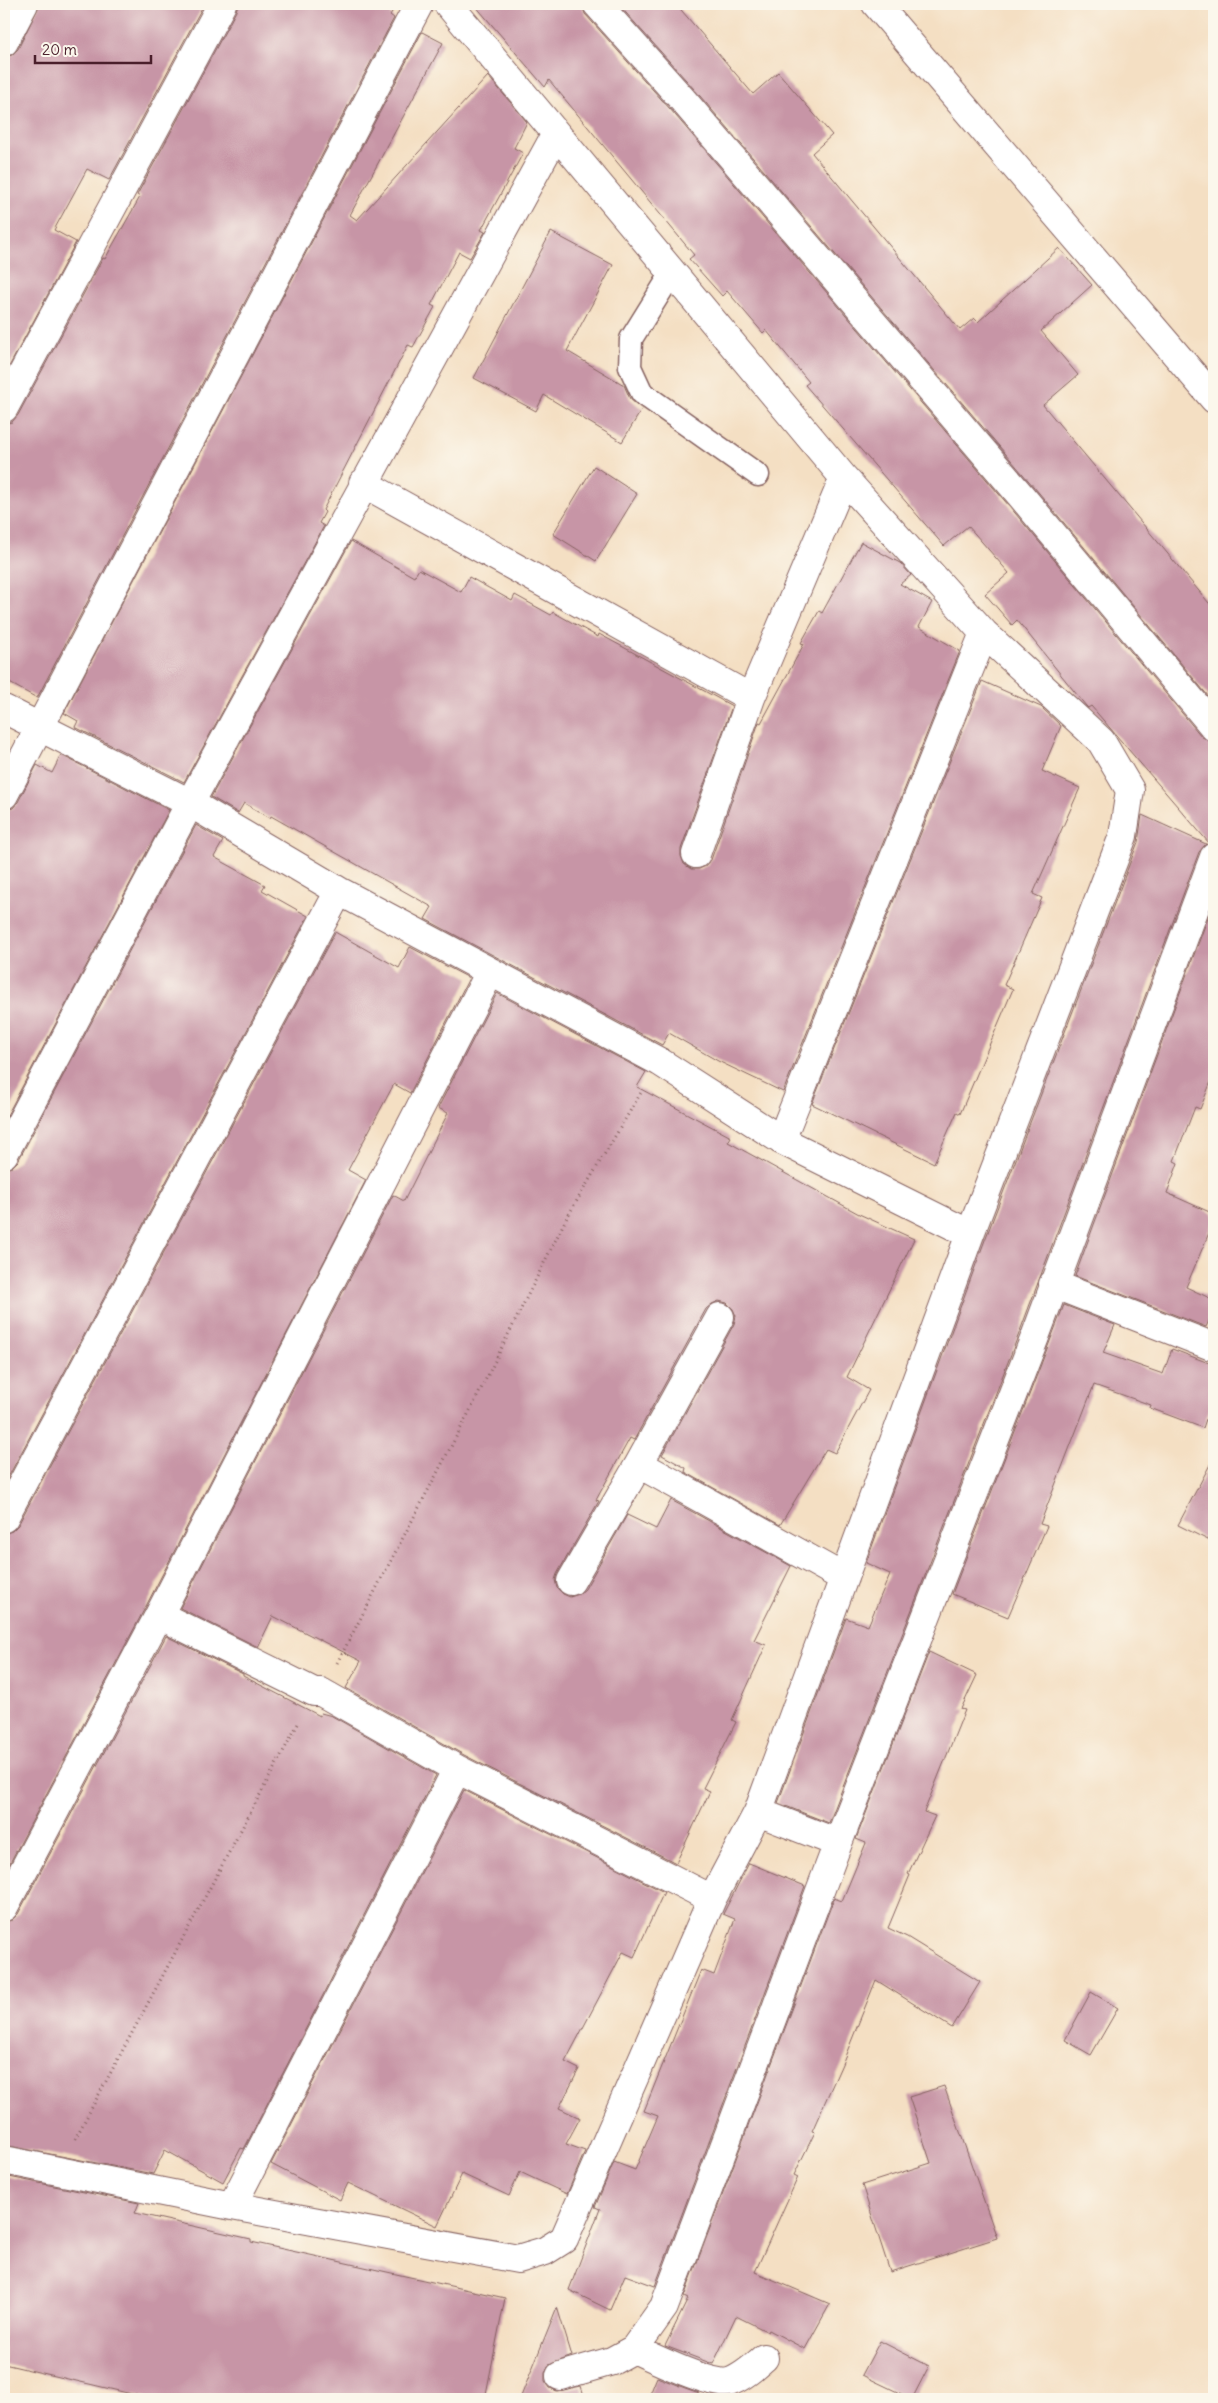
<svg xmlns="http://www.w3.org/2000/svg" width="1218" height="2403" font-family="Delius,sans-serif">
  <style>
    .building { fill: #c795a6 }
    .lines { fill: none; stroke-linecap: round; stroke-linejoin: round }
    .lane-casing { stroke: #866260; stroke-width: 25 }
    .street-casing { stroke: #866260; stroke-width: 30 }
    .path { stroke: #866260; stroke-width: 3; stroke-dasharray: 1 4; stroke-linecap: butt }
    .lane { stroke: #fff; stroke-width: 22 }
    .street { stroke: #fff; stroke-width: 28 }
  </style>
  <rect width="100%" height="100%" fill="#fbf7ec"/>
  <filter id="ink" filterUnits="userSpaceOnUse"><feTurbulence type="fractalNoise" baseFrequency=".02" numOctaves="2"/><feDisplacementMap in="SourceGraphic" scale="10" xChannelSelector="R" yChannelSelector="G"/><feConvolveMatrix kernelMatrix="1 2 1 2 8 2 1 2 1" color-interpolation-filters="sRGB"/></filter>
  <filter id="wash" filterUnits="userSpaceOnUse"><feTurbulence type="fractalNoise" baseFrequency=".0096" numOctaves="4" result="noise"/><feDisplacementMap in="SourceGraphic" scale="20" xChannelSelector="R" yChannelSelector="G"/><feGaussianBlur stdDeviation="1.12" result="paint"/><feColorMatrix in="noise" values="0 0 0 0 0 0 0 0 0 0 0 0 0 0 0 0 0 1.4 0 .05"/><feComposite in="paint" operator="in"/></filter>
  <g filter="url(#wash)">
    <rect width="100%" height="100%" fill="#f4dfc3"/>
    <g id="blocks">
      <!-- building -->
      <path class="building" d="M40,4h164l-95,176 -22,-11 -33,61 22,12 -72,134v-319l8,-2 6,-6z
        M238,4h159l-7,11 4,3 -357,680 -33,-18v-256l8,-2 6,-7 85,-157 2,1 35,-62 -3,-2 99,-184z
        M474,4h108l3,10 85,95 340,398 192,230 12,5v100l-5,1 -118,-137 -3,2 -2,-2 -69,-86 -5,5 -27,-31 24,-21 -41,-47 -24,20 -139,-161 4,-3 -43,-52 -3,3 -36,-42 -5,5 -33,-37 5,-4 -145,-175 -4,7z
        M618,4h58l77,90 25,-22 54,63 -20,18 148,177 14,-12 4,4 81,-74 33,37 -51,46 37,44 -35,30 171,204v94l-180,-216 -340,-398z
        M422,32l21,11 -93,172 7,5 131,-144 39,46 -13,26 9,5 -42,77 4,2 -15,26 -11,-6 -28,53 4,2 -22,40 -5,-2 -85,165 2,2 -6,11 5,3 -140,256 -109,-55 3,-6 -14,-8z
        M551,232l62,33 -46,86 57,34 6,14 12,10 -20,33 -78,-47 -8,16 -62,-33z
        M594,466l43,28 -41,67 -43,-27z
        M351,541l63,36 5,-8 42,23 8,-15 43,24 3,-6 36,20 2,-3 45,25 1,-3 133,72 -51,143v7l3,8 7,5h8l7,-3 5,-6 48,-138 2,1 43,-79 -3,-1 18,-32 3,2 39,-71 39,21 11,12 -11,9 32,18 -13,25 41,24 -177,441 -65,-31 -49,-28 -7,12 -237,-126 7,-12 -161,-91 -1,2 -26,-15 -6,10 -27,-16z
        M982,681l59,26 20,19 -19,45 38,17 -47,106 9,4 -38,87 9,4 -53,125 -3,-2 -23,51 -122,-59z
        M61,755l108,55 -165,311v-306l2,-5 7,-2 5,-6 19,-37 15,8z
        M1142,815l64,29 -7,8 -179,479 -191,492 -51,-20 68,-185 22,8 22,-52 -24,-11 119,-323 153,-398z
        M196,825l27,16 -9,16 51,28 -3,5 46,26 -304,569v-316l8,-2 6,-6z
        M1214,901v173l-14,35 -5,-2 -21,54 4,2 -11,30 47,21v7l-28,66 28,13v10l-8,17 -131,-51z
        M335,932l64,36 11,-21 59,31 -59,115 -16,-9 -46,86 18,10 -221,428 -141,266v-340l8,-3 6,-6z
        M497,993l149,79 -9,15 94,50 -3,5 131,72 55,25 -67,138 22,13 -34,63 -9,-4 -46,76 -95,-53 1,-4 -24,-13 72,-131 2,-8 -3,-7 -6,-6 -8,-2 -7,3 -6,5 -72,131 -4,-2 -34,62 3,1 -42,73 -2,6 2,8 6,6 7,3 9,-3 6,-5 42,-74 29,14 15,-29 120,66 -37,74 12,5 -34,75 4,2 -33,66 7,3 -34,72 -212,-108 -118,-67 15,-27 -88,-45 -15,31 -78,-39 213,-413 11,6 44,-88 -10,-5z
        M1064,1305l51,20 -12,28 60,21 9,-25 42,16v31l-11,32 -53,-20 1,-3 -57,-20 -54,139 7,2 -39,91 -56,-23z
        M1214,1457v86l-36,-18z
        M166,1636l77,38v2l77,40 1,-3 11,3 104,59 -192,374 -3,-1 -18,34 -58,-32 -12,24 -149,-29v-223l8,-2 6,-6z
        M929,1652l48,23 -16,34 4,1 -41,102 11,4 -27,58 2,1 -22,53 19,9 73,45 -28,46 -76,-48 -34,84 -30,67 3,1 -21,43 4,2 -43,95 75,32 -25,45 -36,-19 -1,2 -32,-16 -23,48 -48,-18 23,-47 -4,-2 150,-399 8,3 24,-58 -10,-4z
        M464,1790l200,102 -30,65 -11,-5 -58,110 14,7 -20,39 21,10 -14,26 19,7 -18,43 -47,-22 -11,24 -47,-22 -25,52 -89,-43 -8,17 -69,-36z
        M749,1863l56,23 -150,400 -30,-11 -15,35 -41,-20 31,-81 -5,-2 19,-45 21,8 23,-54 -14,-5 57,-141 13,5 21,-56 -12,-5z
        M1091,1992l27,16 -27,47 -26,-15z
        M944,2086l53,152 -107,34 -28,-87 69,-22 -22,-66z
        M4,2176l135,27 -4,10 116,26v3l254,56 -20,101h-332l-149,-35z
        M557,2307l15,49 -23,9 -4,8v8l5,7 7,3 24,-5 4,13h-65z
        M880,2341l49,25 -17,33 -50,-24z
        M657,2377l20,8 22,8 -3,6h-48z"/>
    </g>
  </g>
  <g filter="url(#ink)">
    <use href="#blocks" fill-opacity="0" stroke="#866260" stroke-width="1"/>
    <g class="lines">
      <!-- lane casing -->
      <g class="lane-casing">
        <path id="lane" d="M672,273l-41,66 -1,28 12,26 116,82"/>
      </g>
      <!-- street casing -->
      <g class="street-casing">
        <path id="street" d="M597,4l85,95 340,398 192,230
          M876,4l338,395
          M4,42l20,-38
          M4,408l218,-404
          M363,483l388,215
          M4,709l186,94 149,88 321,171 121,78 189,94
          M4,795l415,-791
          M696,854l55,-156 93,-220
          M781,1140l203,-507
          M4,1154l186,-351 366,-669
          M1053,1284l161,63
          M639,1464l81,-147
          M4,1518l335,-627
          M571,1581l68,-117 205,114
          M159,1615l155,77h7l136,77 255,130
          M758,1812l80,31
          M4,1907l155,-292 331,-643
          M4,2160l228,46 286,53 27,-8 19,-12 148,-340 46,-87 212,-578 153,-398 7,-46 -29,-49 -117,-108 -140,-155 -396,-474
          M232,2206l225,-437
          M634,2349c17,8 80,38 95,33 13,-4 25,-15 35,-24
          M560,2376l52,-15 22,-12 30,-42 174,-464 197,-506 179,-480"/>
      </g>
      <!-- path -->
      <path class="path" d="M337,1663l137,-260 92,-184 76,-128
        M75,2139l224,-417"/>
      <!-- lane -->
      <use href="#lane" class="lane"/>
      <!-- street -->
      <use href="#street" class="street"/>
    </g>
  </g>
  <!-- margin -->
  <rect width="1218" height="2403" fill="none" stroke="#fbf7ec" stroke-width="20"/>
  <!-- scale -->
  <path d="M35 55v8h116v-8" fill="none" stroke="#4a1f2b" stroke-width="2.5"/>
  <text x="42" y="55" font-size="15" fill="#4a1f2b" stroke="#fbf7ec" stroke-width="4" paint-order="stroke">20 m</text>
</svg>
